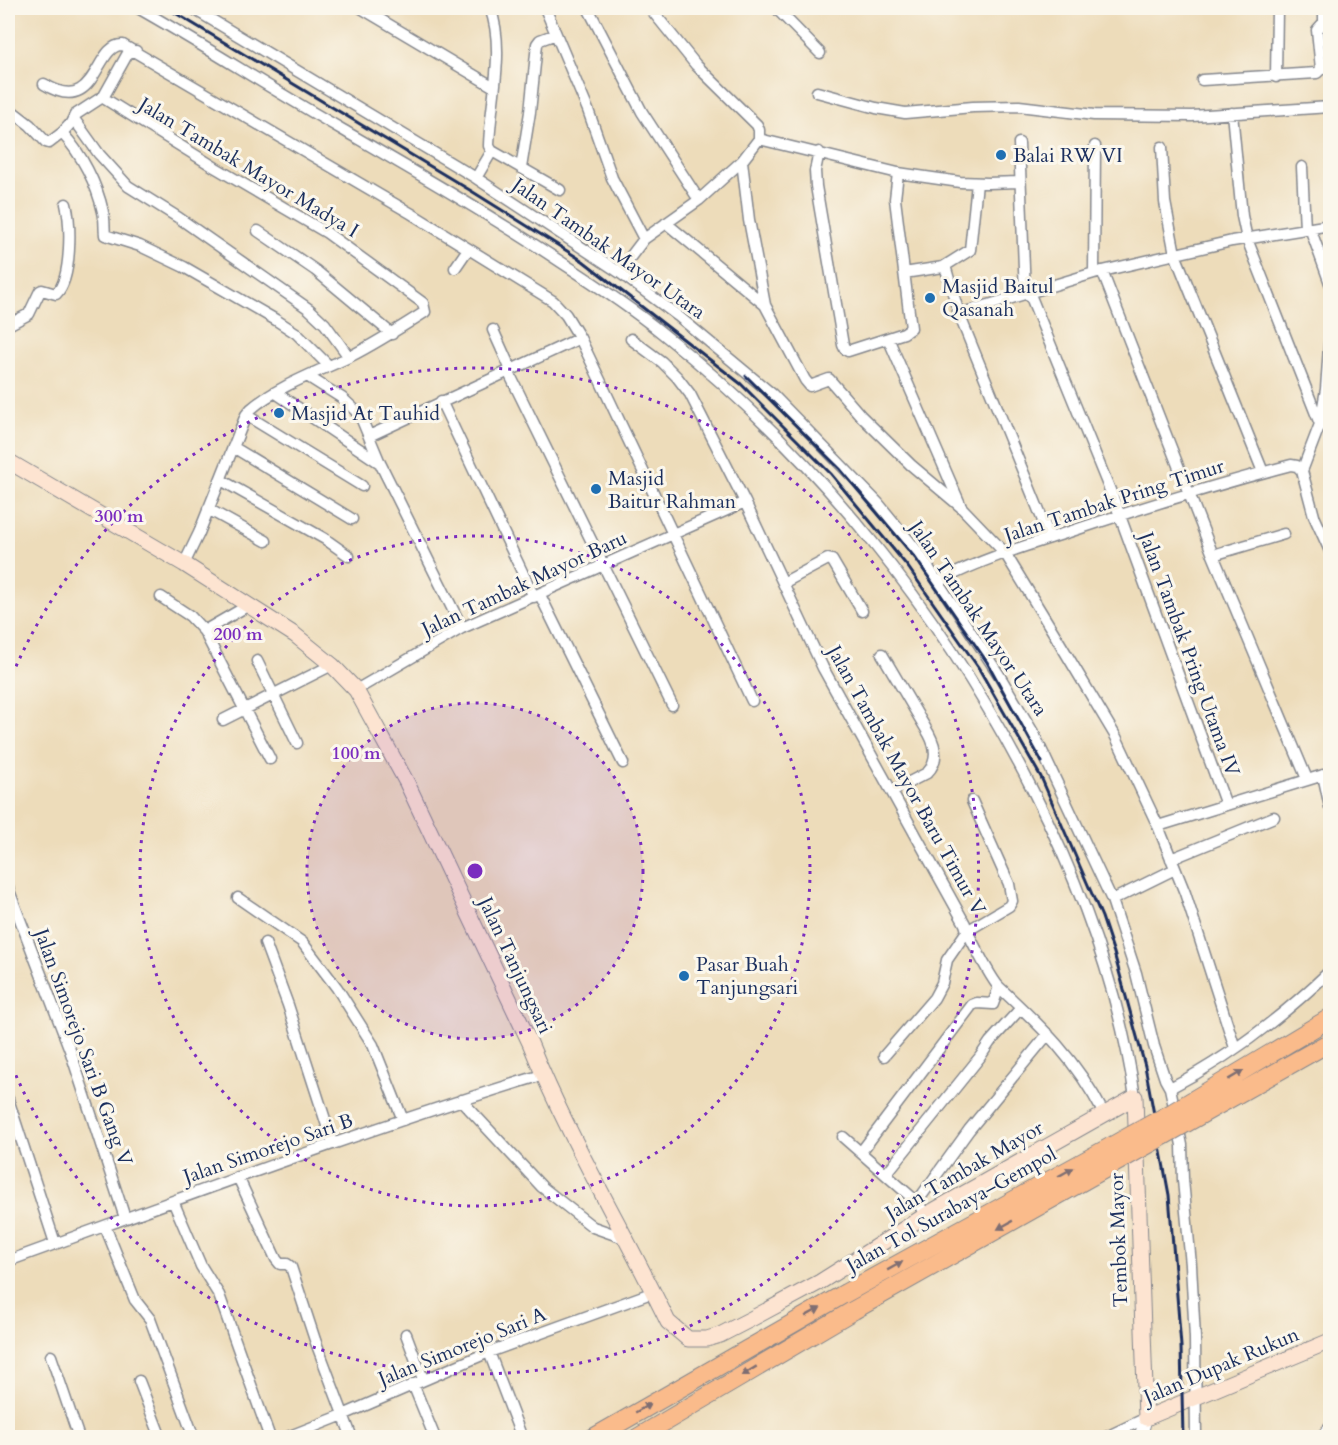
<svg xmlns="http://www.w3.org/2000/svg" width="1338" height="1445" font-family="Cardo,serif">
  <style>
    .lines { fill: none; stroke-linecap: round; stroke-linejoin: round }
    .minor-casing { stroke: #84868c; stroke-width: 13 }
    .tertiary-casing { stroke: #84868c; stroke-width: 14 }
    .secondary-casing { stroke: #84868c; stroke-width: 17 }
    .motorway-casing { stroke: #84868c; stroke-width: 20 }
    .minor { stroke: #fff; stroke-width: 10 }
    .tertiary { stroke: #fff; stroke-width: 12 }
    .secondary { stroke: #fde4d1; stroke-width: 15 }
    .motorway { stroke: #fabb8b; stroke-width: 18 }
    .rail { stroke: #1b2f5e; stroke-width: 3 }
    .motorway-bridge-casing { stroke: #84868c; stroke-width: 20; stroke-linecap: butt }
    .motorway-bridge { stroke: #fabb8b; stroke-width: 18 }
    .oneway { fill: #7f6e72 }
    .ring { fill: none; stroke: #7b2cbf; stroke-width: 3; stroke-dasharray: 3 6 }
    .poi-dot { fill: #1f6fb2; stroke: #fbf7ec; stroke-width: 2 }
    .labels { text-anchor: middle; stroke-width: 6; stroke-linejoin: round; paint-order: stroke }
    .poi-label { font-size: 20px; fill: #1b2f5e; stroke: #fbf7ec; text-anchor: start }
    .street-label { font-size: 20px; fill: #1b2f5e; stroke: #fbf7ec }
    .centre { fill: #7b2cbf; stroke: #fbf7ec; stroke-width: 3 }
    .ring-label { font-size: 18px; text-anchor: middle; font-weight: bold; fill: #7b2cbf; stroke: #fbf7ec; stroke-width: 6; stroke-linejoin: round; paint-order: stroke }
  </style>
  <rect width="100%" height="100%" fill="#fbf7ec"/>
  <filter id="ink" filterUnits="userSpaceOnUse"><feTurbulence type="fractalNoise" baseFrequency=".0167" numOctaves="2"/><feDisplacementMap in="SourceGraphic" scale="12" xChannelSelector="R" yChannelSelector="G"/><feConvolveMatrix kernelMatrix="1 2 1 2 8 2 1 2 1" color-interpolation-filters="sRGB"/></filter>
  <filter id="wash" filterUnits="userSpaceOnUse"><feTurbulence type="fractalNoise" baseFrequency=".008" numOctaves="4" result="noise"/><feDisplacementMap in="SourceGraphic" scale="24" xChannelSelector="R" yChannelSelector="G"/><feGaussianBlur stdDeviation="1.35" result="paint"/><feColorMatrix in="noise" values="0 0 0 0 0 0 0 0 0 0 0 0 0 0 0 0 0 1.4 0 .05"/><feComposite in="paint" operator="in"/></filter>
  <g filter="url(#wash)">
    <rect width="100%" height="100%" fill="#eddcba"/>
  </g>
  <g filter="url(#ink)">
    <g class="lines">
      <!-- minor casing -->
      <g class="minor-casing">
        <path id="minor" d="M138,8c69,39 136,83 205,122 74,43 147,85 218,132 34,22 69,45 101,71 156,124 281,280 371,458 49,97 86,198 102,306
          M192,8l284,170 143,94 59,44 94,78 106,109 40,49 81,123 35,59 78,166 24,73 18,73 11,33 5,9 12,57 1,35 8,85 4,73 1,100
          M361,8l133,79
          M490,8c16,41 0,95 -1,138l3,5 68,39
          M545,8l43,102 24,68 32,61
          M588,8l54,104 57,88
          M650,8l46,57 61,60 2,5v9
          M776,8l44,45
          M1324,8v14
          M136,51l-8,2 -24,43 1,3 111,69 111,65 96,70 2,9c-25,16 -50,32 -76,45 -29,14 -73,30 -98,52l-5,6 -47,118 -15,31
          M1276,77l1,-69
          M1202,80l115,-7 4,-4 -4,-39 7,-8h6
          M44,84c54,34 50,-41 79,-39l289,169 141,87 13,14 14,23 172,363
          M817,92l59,16 29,5 68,-6 46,-1 75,9 98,1 138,-9
          M8,108l22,17 16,17 3,1 13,-10c19,20 35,51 41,79 2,7 1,15 2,23l35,11 44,21 92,53 20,13 33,33
          M1232,113l10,103 5,23 73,185
          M74,119l25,35 29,32 51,32 130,91 16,15 24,33
          M62,133l9,-10 4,-8 29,-19
          M759,139l139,34 62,9 28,1 31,-1
          M1019,143l6,150
          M1162,147l3,55 10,52 88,218
          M819,152l-4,19 1,15 27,159 2,4 3,2 56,-18 7,-5 -16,-129 3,-26
          M742,161l7,59 16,85 40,75 5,6 19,-7 32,37 50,49 50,42 44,46 50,82 61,102 42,89 27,67 50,155
          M1302,167l3,62
          M521,168l9,-56 7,-68 3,-4 16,-6
          M476,178l16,-27
          M666,223l99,82
          M1310,228l20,55
          M258,231l57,39 77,64
          M943,267l3,2 13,45 91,224
          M455,268l13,-19
          M1102,271l111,284 94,224
          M619,272l25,-33 55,-39 43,-39 17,-22
          M904,273l39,-6 27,-17 7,-67
          M1094,273l1,-127
          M1029,292l87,213 110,300
          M959,314l135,-41 138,-32 98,-16
          M8,325l21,-11 11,-23 2,-1 14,4c16,-15 15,-70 10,-90
          M493,330l18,40
          M888,338l72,166
          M631,339l31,23 15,15 13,17 55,108 78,166 142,256 2,7 42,-25 3,-5 -3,-17 -37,-83
          M508,371l164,334
          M307,376l35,22 13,12 7,10 18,43 82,165
          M276,393l104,70
          M441,401l93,196
          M246,415l116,71
          M369,436l211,-98
          M233,447l119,72
          M1302,471l18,-47 6,-35 4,-56
          M221,480l104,59 24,17
          M208,509l58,32
          M1213,555l71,-21
          M938,582c43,-23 90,-37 137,-52 72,-24 143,-46 216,-65l6,1 5,5 12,45 16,35
          M783,583l45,-24 4,1 30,51
          M540,595l83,168
          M161,597l29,19 14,15 66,128
          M204,631l45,-26
          M882,654l47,80c7,13 10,27 -2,39l-35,18
          M257,661l40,82
          M356,690l106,-62 283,-126
          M223,720l109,-55
          M1323,775l7,32
          M1158,826l172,-53
          M1171,859l103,-42
          M8,888l62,162 55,168
          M238,898l64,44 35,46 36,57 30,75
          M1112,900l63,-31
          M265,943l23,62 45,139
          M884,1056l50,-58 8,-15 5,-23 20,-29c6,12 24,48 32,56 43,40 77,72 105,127
          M1170,1088c58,-30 113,-72 160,-117
          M8,1099l47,144
          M461,1100l81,87 51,40 34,12
          M843,1137l74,65 9,13
          M861,1152l111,-147 5,-2 16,1 6,-17
          M886,1174l94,-117 10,-15 31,-34
          M238,1177l38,82 4,5h7l4,3 24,73 37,98
          M173,1201l28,65 18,29 51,143
          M917,1202l52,-72 79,-96
          M105,1226l30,74 15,19 44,119
          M8,1261c177,-64 354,-131 534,-186
          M406,1334l17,45
          M489,1352l33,86
          M51,1356l28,82
          M139,1381l22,57
          M413,1384l22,54
          M285,1438l58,-23 146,-63 165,-60
          M1104,1438l42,-20
          M1320,1438l10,-11"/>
      </g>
      <!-- tertiary casing -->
      <g class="tertiary-casing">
        <path id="tertiary" d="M1140,1438l6,-20"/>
      </g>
      <!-- secondary casing -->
      <g class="secondary-casing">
        <path id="secondary" d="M8,461l176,103 111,71 37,30 24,25 51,93 123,260c39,96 93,186 138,279l20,17h19l13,-4 33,-17 67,-36 106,-67 209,-118 11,321 184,-77"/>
      </g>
      <!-- motorway casing -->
      <g class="motorway-casing">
        <path id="motorway" d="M593,1438l251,-144
          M637,1438l217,-128"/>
      </g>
      <!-- minor -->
      <use href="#minor" class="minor"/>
      <!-- tertiary -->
      <use href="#tertiary" class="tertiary"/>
      <!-- secondary -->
      <use href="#secondary" class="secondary"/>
      <!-- motorway -->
      <use href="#motorway" class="motorway"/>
      <!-- rail -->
      <path class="rail" d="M167,8l306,184 110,69 158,123 90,90 77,93 70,100 63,110 61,140 12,36 31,113 24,129 12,151 2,92
        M746,376l94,93 76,90 71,103 55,100"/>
      <!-- motorway-bridge casing -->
      <g class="motorway-bridge-casing">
        <path id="motorway-bridge" d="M844,1294l326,-180 160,-96
          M854,1310l476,-268"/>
      </g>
      <!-- motorway-bridge -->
      <use href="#motorway-bridge" class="motorway-bridge"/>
    </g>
    <!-- one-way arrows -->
    <defs><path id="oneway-solid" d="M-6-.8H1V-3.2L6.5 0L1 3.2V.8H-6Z" transform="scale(1.5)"/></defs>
    <g class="oneway">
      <use href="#oneway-solid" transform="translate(1236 1075) rotate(-31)"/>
      <use href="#oneway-solid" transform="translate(1066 1172) rotate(-29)"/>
      <use href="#oneway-solid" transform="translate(1005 1225) rotate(151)"/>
      <use href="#oneway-solid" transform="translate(895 1266) rotate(-29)"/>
      <use href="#oneway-solid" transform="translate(813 1312) rotate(-29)"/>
      <use href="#oneway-solid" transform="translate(749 1371) rotate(149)"/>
      <use href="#oneway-solid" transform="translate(643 1408) rotate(-30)"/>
    </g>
  </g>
  <!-- distance rings -->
  <circle cx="475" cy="871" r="168" fill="#7b2cbf" fill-opacity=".12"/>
  <g class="ring">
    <circle cx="475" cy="871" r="168"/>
    <circle cx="475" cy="871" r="335"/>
    <path d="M9 683A503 503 0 1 1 9 1059"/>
  </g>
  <!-- markers -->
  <g class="poi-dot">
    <circle cx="1001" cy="155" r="6"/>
    <circle cx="930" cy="298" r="6"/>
    <circle cx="279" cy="413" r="6"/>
    <circle cx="596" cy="489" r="6"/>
    <circle cx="684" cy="976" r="6"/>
  </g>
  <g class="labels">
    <!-- poi labels -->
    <g class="poi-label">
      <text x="1013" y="162">Balai RW VI</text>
      <text x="942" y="293">Masjid Baitul<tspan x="942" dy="23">Qasanah</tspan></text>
      <text x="291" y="420">Masjid At Tauhid</text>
      <text x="608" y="485">Masjid<tspan x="608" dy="23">Baitur Rahman</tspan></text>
      <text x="696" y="971">Pasar Buah<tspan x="696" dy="23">Tanjungsari</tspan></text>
    </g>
    <!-- street labels -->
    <g class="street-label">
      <text transform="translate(249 167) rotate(31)" y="7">Jalan Tambak Mayor Madya I</text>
      <text transform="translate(609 248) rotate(35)" y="7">Jalan Tambak Mayor Utara</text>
      <text transform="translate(1114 500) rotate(-18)" y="7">Jalan Tambak Pring Timur</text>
      <text transform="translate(524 583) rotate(-25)" y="7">Jalan Tambak Mayor Baru</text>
      <text transform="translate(979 618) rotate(56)" y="7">Jalan Tambak Mayor Utara</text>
      <text transform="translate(1190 654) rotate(70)" y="7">Jalan Tambak Pring Utama IV</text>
      <text transform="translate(907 780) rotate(61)" y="7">Jalan Tambak Mayor Baru Timur V</text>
      <text transform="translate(516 965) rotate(65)" y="7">Jalan Tanjungsari</text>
      <text transform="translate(84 1047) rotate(70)" y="7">Jalan Simorejo Sari B Gang V</text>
      <text transform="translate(268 1148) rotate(-19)" y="7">Jalan Simorejo Sari B</text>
      <text transform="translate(964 1170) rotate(-30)" y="7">Jalan Tambak Mayor</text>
      <text transform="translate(951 1209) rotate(-29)" y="7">Jalan Tol Surabaya–Gempol</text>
      <text transform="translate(1118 1240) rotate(-92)" y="7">Tembok Mayor</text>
      <text transform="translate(462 1346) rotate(-22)" y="7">Jalan Simorejo Sari A</text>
      <text transform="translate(1221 1365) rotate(-23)" y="7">Jalan Dupak Rukun</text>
    </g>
  </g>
  <circle cx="475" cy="871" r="9" class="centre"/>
  <g class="ring-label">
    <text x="119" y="522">300 m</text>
    <text x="238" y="640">200 m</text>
    <text x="356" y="759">100 m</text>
  </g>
  <!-- margin -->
  <rect width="1338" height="1445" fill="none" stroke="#fbf7ec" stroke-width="30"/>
</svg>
